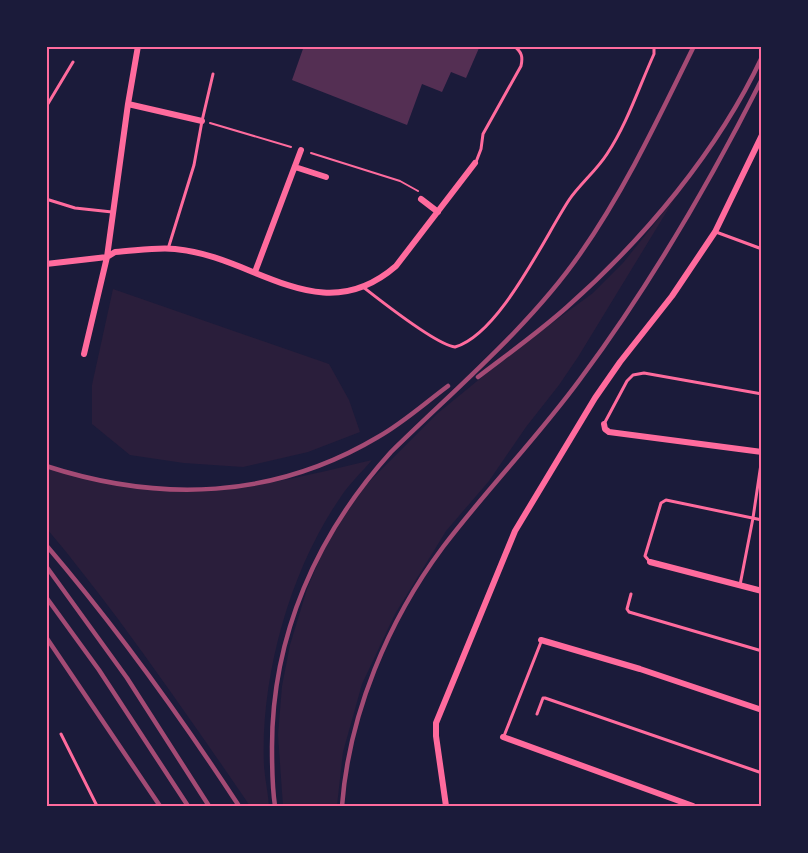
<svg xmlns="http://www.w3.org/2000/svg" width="808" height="853" font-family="Literata,serif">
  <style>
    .green { fill: #2a1e3b }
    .building { fill: #542f53 }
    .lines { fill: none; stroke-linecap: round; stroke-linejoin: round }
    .path { stroke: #ff6b9d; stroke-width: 2 }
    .service { stroke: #ff6b9d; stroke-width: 3 }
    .minor { stroke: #ff6b9d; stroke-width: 6 }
    .rail { stroke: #a44b75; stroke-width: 4.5 }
    .neatline { fill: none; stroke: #ff6b9d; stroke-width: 2 }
  </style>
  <rect width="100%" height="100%" fill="#1b1b3a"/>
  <!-- green -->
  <path class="green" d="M675,198l-97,159 -19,28 -33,42 -37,54 -43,50 -51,83 -33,70 -19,68 -6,54h-54l-5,-71 4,-49 8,-41 17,-56 13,-31 15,-29 30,-43 73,-73 76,-62 79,-58 30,-30z
    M113,289l216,75 20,36 11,32 -52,20 -65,15 -59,-4 -54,-8 -38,-31v-39z
    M372,460c-10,12 -23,24 -32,38 -50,72 -80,180 -76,268 1,13 4,27 5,40h-19c-43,-63 -87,-126 -132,-187 -23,-30 -46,-61 -71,-90v-64c14,6 29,8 44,12 20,5 42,11 63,13 74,6 147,-13 218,-30z"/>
  <!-- building -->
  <path class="building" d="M304,46h149l7,3 1,-3h13l5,2 -13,30 -15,-6 -9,20 -20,-8 -15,41 -115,-45z"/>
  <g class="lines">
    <!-- path -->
    <path class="path" d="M210,123l81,24
      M311,153l89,28 18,10"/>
    <!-- service -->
    <path class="service" d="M46,107l27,-45
      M476,162l5,-13 2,-15 38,-68c2,-9 1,-14 -7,-20
      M46,199l29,9 37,4
      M716,232l46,17
      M168,249l26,-84 8,-44 11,-47
      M363,287c18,14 73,58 92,60 45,-13 89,-109 114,-147 11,-16 27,-29 38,-46 20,-30 32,-67 47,-100v-8
      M604,424l23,-43 6,-6 11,-2 118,21
      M650,562l-5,-6 16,-53 5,-3 96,20
      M740,585l13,-67 9,-61
      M631,594l-4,15 2,3 133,39
      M537,714l6,-16h2l217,75
      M61,734l36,72
      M504,736l37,-94"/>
    <!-- minor -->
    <path class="minor" d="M128,104l74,17
      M295,167l31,10
      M421,199l17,13
      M46,264l61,-7 8,-5c20,-1 41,-5 60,-3 80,7 145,83 221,17l79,-103
      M255,272l46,-122
      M84,354l23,-97 21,-153 10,-58
      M604,424l1,5 4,3 153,20
      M650,562l112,29
      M541,640l99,29 122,41
      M503,737l190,69
      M446,806l-10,-70v-13l79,-192 80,-133 25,-36 52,-66 43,-64 47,-97"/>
    <!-- rail -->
    <path class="rail" d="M478,377c30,-23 61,-45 89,-70 77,-68 151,-156 195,-250
      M46,466c114,37 228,33 332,-29 25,-14 47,-34 70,-51
      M46,545c71,83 134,171 193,261
      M46,566l81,112 82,128
      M46,597l53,73 89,136
      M46,637l114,169
      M275,806c-3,-19 -3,-39 -3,-59 0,-112 45,-213 119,-295 63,-62 139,-126 189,-198 45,-64 79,-137 114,-208
      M342,806c7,-92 46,-185 101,-259 44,-58 95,-110 138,-169 70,-94 128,-194 181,-299"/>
  </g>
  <!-- border -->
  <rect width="808" height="853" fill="none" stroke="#1b1b3a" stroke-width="96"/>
  <rect x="48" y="48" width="712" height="757" class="neatline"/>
</svg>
